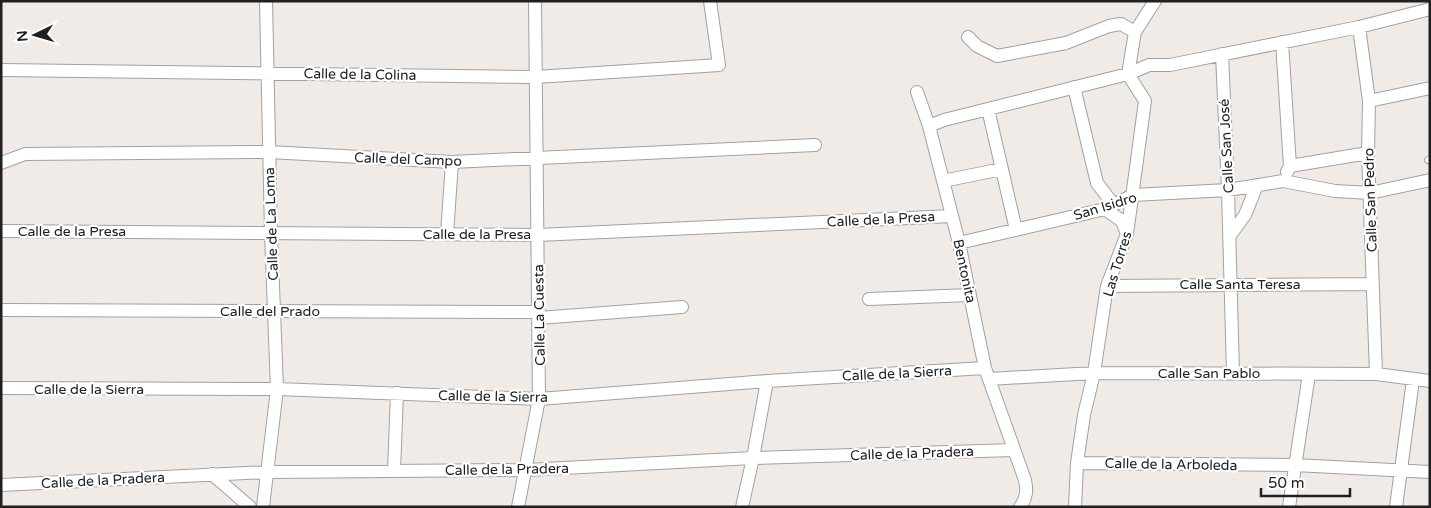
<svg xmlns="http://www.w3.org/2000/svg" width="1431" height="508" font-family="'Varela Round',sans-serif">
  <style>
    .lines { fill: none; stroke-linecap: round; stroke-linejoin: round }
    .service-casing { stroke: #a1a1a1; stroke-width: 8 }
    .minor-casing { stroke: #a1a1a1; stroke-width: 14 }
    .service { stroke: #fff; stroke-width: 6 }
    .minor { stroke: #fff; stroke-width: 12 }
    .labels { text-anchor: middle; stroke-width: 4.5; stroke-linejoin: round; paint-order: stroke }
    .street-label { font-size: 14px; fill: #202020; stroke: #fff }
  </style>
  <rect width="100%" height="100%" fill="#f1ebe7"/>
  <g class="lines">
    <!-- service casing -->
    <g class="service-casing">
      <path id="service" d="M1428,160l2,-1"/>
    </g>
    <!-- minor casing -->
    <g class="minor-casing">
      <path id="minor" d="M1359,27l10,74 -1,52 8,221
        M968,37l9,9 20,10 69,-13 43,-17 12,-2 14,8
        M1282,42l8,124
        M1222,54l6,136 5,183
        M1,70l535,7 183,-12 -9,-64
        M1074,87l23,96 16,21
        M917,92l12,34 30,117 26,125 40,112c2,10 2,18 -5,27
        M1369,101l61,-13
        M988,109l28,121
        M929,126l15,-6 184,-46 21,-9h21l189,-38 71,-18
        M1,163l24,-9 244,-2 183,10 363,-17
        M1287,172l3,-6 78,-13
        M943,181l59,-12
        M1105,209l17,12 5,13
        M1,231l537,4 414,-19
        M447,234l5,-72
        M1229,237l16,-22 12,-30
        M959,243l146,-34 28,-14 95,-5 55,-9 52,10 35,2 60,-13
        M1107,286l266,-2
        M869,299l101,-4
        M1,310l538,2
        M539,318l143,-11
        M989,379l105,-6 282,1 54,7
        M1,388l276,1 262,10 228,-18 218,-13
        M1077,463l218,2 135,7
        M394,471l3,-78
        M212,474l38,33
        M1,485l267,-13 258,-2 227,-12 261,-8
        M263,507l14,-118 -6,-156 -5,-232
        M518,507l21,-108 -4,-398
        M742,507l11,-49 14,-77
        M1075,507l2,-44 7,-48 10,-42 13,-87 20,-52 18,-133 -17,-27 7,-42 20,-31
        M1289,507l20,-133
        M1396,507l17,-127"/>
    </g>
    <!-- service -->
    <use href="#service" class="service"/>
    <!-- minor -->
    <use href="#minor" class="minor"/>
  </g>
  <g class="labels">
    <!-- street labels -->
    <g class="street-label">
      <text transform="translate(360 74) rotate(1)" y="5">Calle de la Colina</text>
      <text transform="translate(1226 146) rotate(-93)" y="5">Calle San José</text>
      <text transform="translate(408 159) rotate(2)" y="5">Calle del Campo</text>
      <text transform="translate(1370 200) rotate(-92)" y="5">Calle San Pedro</text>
      <text transform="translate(1105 206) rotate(-17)" y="5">San Isidro</text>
      <text transform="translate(881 219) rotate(-3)" y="5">Calle de la Presa</text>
      <text transform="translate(271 224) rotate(-92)" y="5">Calle de La Loma</text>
      <text x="72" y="236">Calle de la Presa</text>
      <text x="477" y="239">Calle de la Presa</text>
      <text transform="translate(1117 264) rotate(-73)" y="5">Las Torres</text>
      <text transform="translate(965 271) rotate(78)" y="5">Bentonita</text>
      <text x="1240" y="289">Calle Santa Teresa</text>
      <text x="270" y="316">Calle del Prado</text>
      <text transform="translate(539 315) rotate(-91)" y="5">Calle La Cuesta</text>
      <text transform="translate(897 373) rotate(-3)" y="5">Calle de la Sierra</text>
      <text x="1209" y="378">Calle San Pablo</text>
      <text x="89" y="394">Calle de la Sierra</text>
      <text transform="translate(493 396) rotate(1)" y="5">Calle de la Sierra</text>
      <text transform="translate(912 453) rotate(-2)" y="5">Calle de la Pradera</text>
      <text transform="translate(1171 464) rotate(1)" y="5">Calle de la Arboleda</text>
      <text transform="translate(507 469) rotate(-1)" y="5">Calle de la Pradera</text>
      <text transform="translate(103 480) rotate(-3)" y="5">Calle de la Pradera</text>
    </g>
  </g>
  <!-- border -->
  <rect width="1431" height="508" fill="none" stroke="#202020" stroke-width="5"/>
  <!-- north arrow -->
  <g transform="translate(35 35) rotate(265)" stroke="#ffffff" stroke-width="4" paint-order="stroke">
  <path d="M0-4L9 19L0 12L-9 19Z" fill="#202020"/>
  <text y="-8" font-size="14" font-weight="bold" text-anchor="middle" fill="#202020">N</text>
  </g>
  <!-- scale -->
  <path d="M1261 488v8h89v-8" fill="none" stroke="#202020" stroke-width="2.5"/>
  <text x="1268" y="488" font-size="15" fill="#202020" stroke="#ffffff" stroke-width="4" paint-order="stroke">50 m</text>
</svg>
